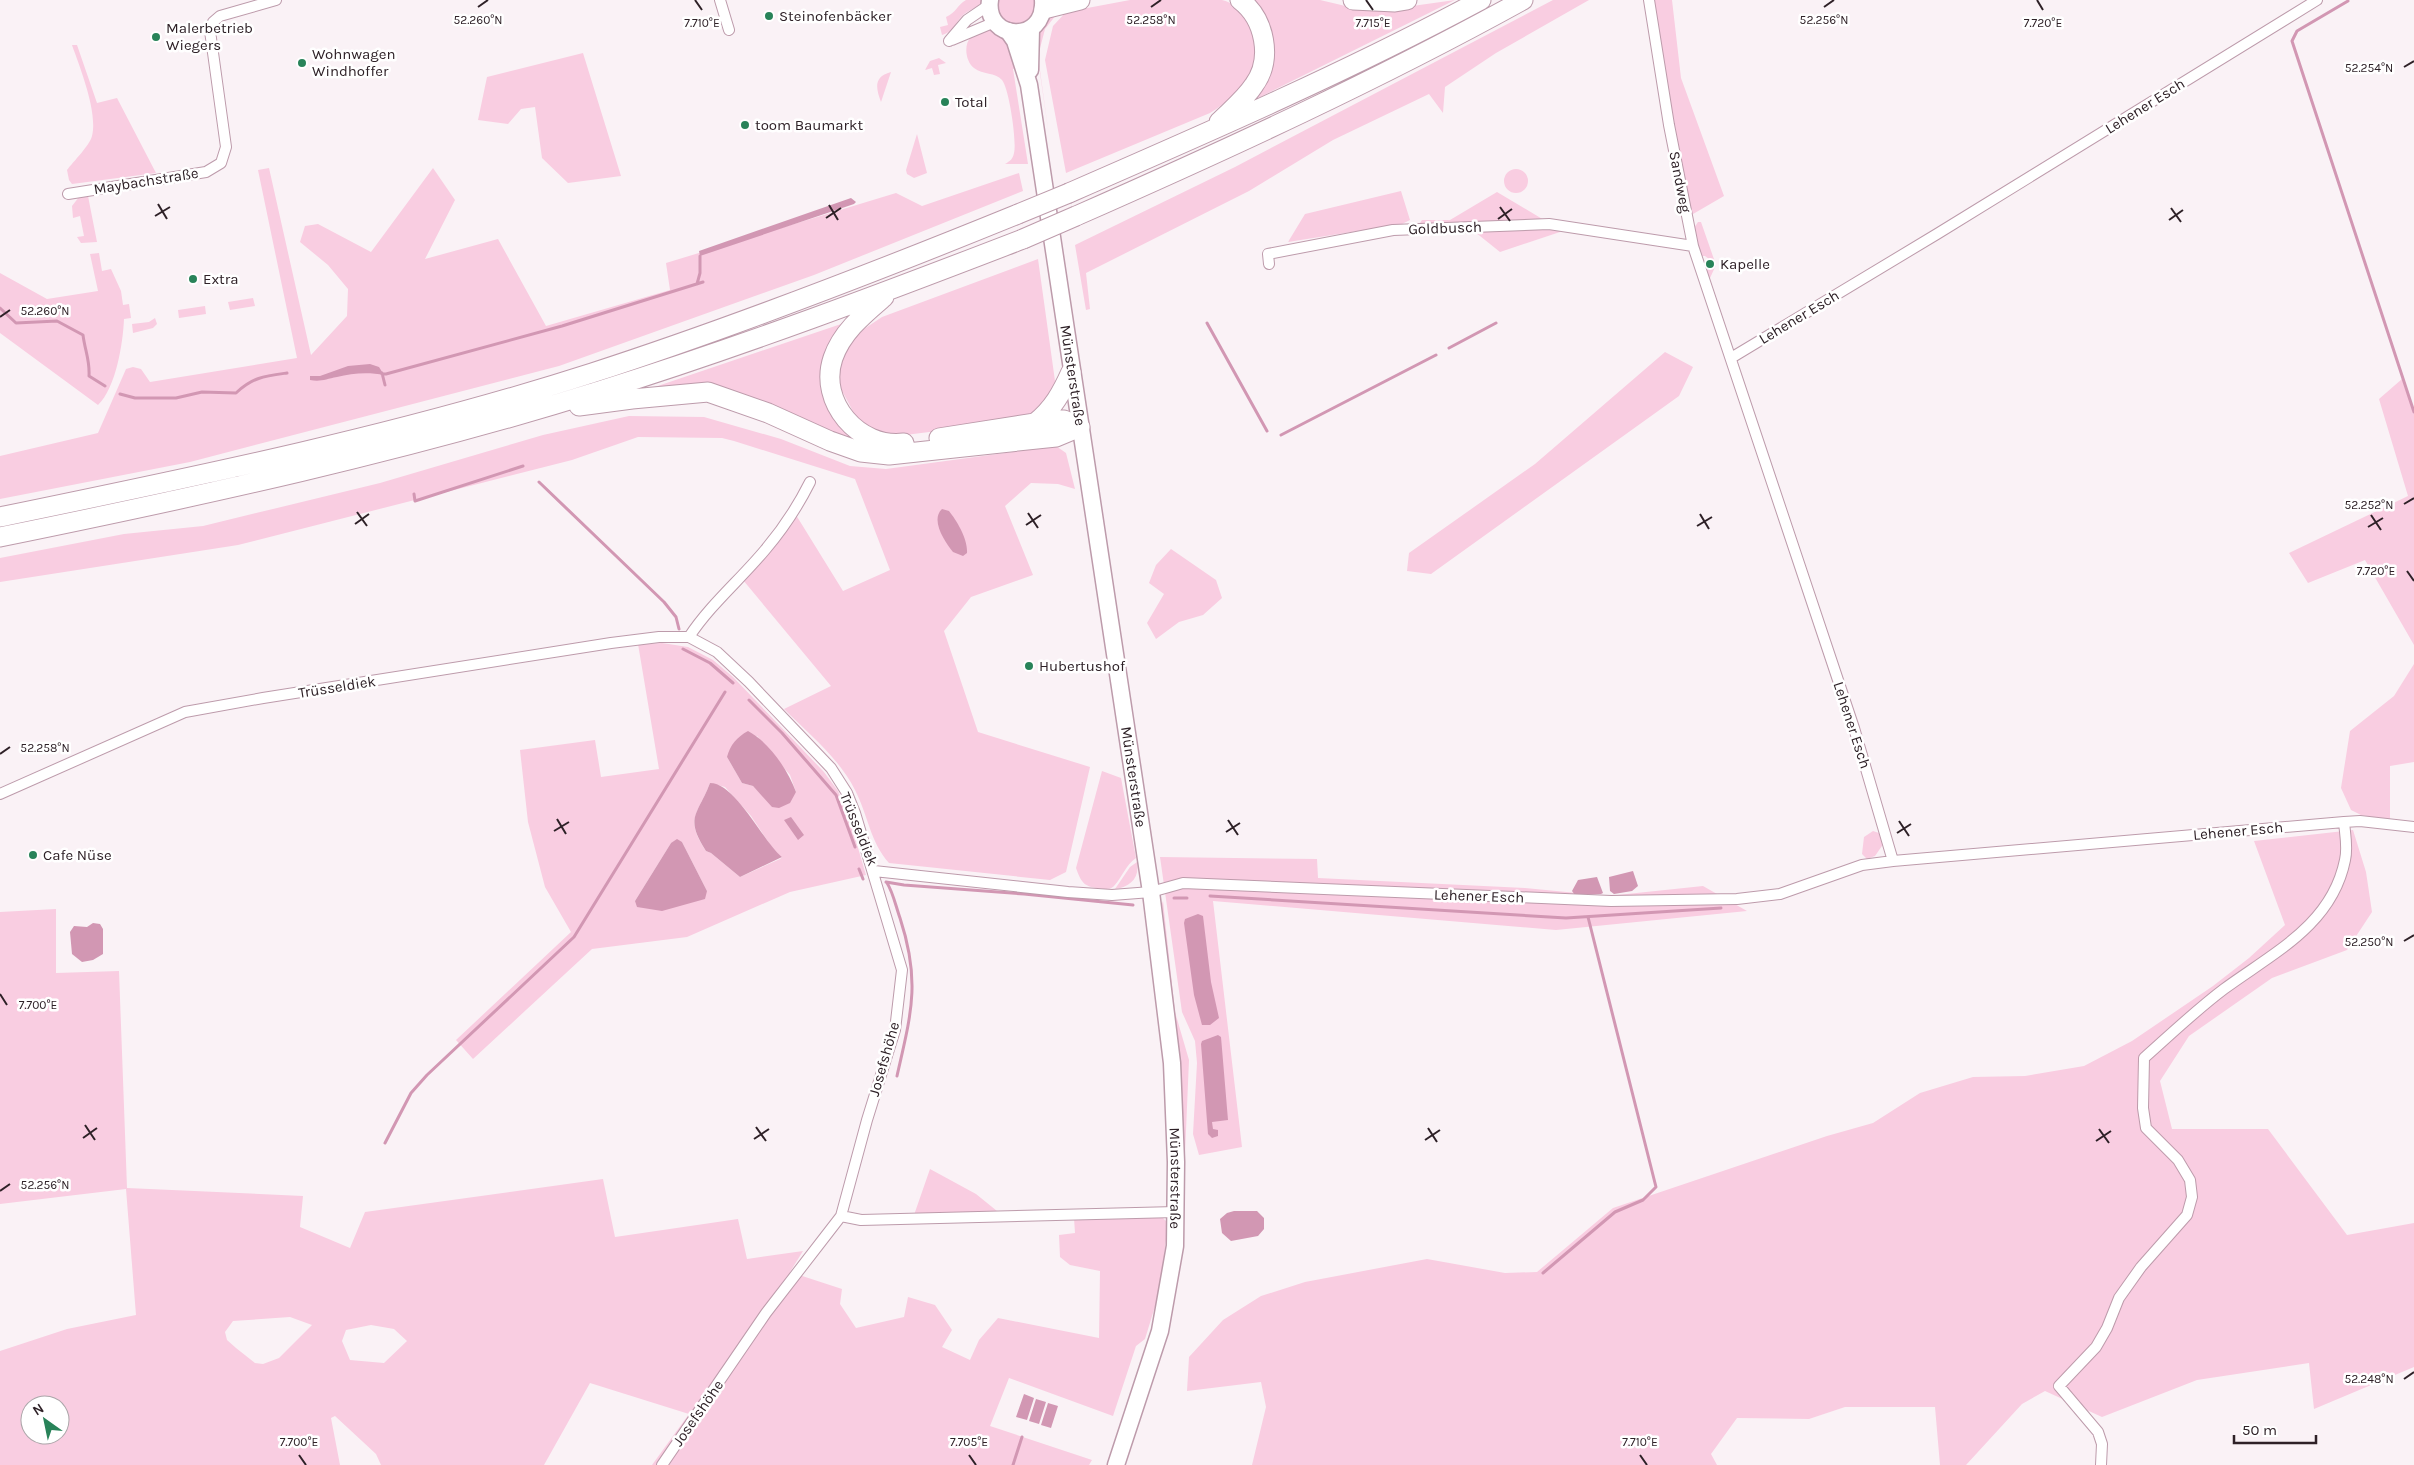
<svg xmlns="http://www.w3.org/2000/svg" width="2414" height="1465" font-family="Karla,sans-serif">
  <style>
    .green { fill: #f9cde1; fill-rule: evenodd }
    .water { fill: #d297b3 }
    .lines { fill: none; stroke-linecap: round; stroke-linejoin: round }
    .stream { stroke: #d297b3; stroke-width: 3 }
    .street-casing { stroke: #bd9bab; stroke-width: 12 }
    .primary-casing { stroke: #bd9bab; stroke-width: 19 }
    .highway-casing { stroke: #bd9bab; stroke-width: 21 }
    .street { stroke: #fff; stroke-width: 10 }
    .primary { stroke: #fff; stroke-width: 16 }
    .highway { stroke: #fff; stroke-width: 19 }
    .highway-bridge-casing { stroke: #bd9bab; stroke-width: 21; stroke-linecap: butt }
    .highway-bridge { stroke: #fff; stroke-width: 19 }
    .ticks { fill: none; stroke: #2e2127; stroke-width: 2 }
    .poi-dot { fill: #288359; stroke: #fff; stroke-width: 2 }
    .labels { text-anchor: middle; stroke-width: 5; stroke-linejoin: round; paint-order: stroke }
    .poi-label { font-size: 15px; fill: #2e2127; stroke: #fff; text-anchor: start }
    .street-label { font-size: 15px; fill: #2e2127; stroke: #fff }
    .ticks-label { font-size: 12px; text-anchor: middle; fill: #2e2127; stroke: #fff; stroke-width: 5; stroke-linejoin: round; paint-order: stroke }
  </style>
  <rect width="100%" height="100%" fill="#faf2f6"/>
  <!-- green -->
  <path class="green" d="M966,0h17c-5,8 -13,9 -20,15 -7,7 -11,18 -21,20l-2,-8 8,-2 -2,-8c10,-4 11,-12 20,-17z
    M997,0h38v10l-8,11c-20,9 -28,-2 -30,-21z
    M1130,0c22,0 44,0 65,0 9,0 19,0 27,0 26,5 42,52 29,74 -10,17 -25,29 -41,39l-144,60 -21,-113 8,-34 13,-14z
    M1251,0h69l34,8 37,1 64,-9 -201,100 9,-15z
    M1553,0h36l-93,53 -51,34 -2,26 -14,-19 -96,46 -84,51 -163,82 4,36 -4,1 -11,-65 160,-78z
    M1654,0h18l9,78 43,118 -31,18 -3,-2 -15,-72z
    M1046,14l10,1 -11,14 -7,27 11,80 -10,-70 -4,-2 3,-37z
    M993,29l13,6 11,33 -4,1 15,95h-23c5,-3 8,-5 9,-11 3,-11 -5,-65 -12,-73 -7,-8 -19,-5 -28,-12 -8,-6 -11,-23 -3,-31 5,-5 15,-6 22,-8z
    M72,45h5l20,58 20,-5 39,75 -84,11 -3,-4 -2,-10c6,-8 23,-25 25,-34 6,-24 -12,-68 -20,-91z
    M583,53l38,123 -53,7 -26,-25 -7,-51 -14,2 -13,15 -30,-4 9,-43z
    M939,58l7,5 -8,2 2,9 -6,1 -2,-7 -7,2 5,-9z
    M891,72l-10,30c-5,-14 -8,-25 10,-30z
    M917,134l10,39 -13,5 -7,-4 -1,-4z
    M269,168l42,187 36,-39 1,-27 -20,-24 -28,-23 5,-16 13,-2 53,28 62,-84 22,32 -30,59 73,-20 48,87 124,-36 -4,-27 230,-70 26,13 97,-33 4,18 -209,84 -255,91 -369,96 -190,37v-43l98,-23 28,-64 7,-2 8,2 9,13 147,-24 -39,-188z
    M1504 181a12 12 0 1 1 24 0a12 12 0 1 1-24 0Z
    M1401,191l9,29 -8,4 -114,18 17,-28z
    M1497,192l47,28 -13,2 -111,1 2,-3h28z
    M88,196l9,46 -16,1 -4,-6 7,-1 -4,-20 -7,2 -1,-12 7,-9z
    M1698,222h3l15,43 -6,13 -4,-1 -6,-17 8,7h3l2,-5 -8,-6h-5l-6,-28z
    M1550,229l13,2 -63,21 -25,-20z
    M99,253l3,18 9,-2 10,22 2,14 6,-1 2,14 -7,1c-1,24 -8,69 -26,86l-98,-72v-60l47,26 51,-8 -8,-37z
    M1038,259l17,122 -2,11 -5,11 -23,17 -128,16 -13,-3 -15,-6 -13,-10 -16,-30 -1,-18 4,-15 10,-15 11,-10 18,-12z
    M253,298l2,8 -25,4 -2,-8z
    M205,306l1,8 -27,4 -1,-8z
    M155,318l2,6 -4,4 -20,5 -1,-9 17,-2z
    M847,322l-24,44 50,83 -102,-42 -131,-15z
    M1665,352l28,15 -14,29 -248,178 -24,-3 2,-18 126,-89z
    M2402,379l12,35v231l-49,-85 -57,23 -19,-30 119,-57 -29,-97z
    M629,416l75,1 77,22 69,27 36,3 170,-23 10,7 9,36 -17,-5 -27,-1 -26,23 28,69 -62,22 -27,34 34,101 112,35 -24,105 -16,8 -161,-17c-19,-21 -21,-48 -34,-73 -16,-32 -46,-56 -71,-81l47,-23 -88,-106 28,-30 25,-35 47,76 47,-21 -35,-91 -121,-38 -12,-3 -84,-1 -66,23 -334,85 -238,37v-24l124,-24 79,-8 177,-43 163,-48z
    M1171,549l45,31 6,18 -19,17 -24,7 -23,17 -9,-16 17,-29 -15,-11 7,-18z
    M662,643l26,4 25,13 20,17 91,95 14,19 10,23 18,61 -76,17 -103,45 -95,12 -119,110 -17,-19 115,-108 -26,-45 -17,-65 -8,-72 75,-10 6,37 58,-8 -21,-125zM757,736l33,39 6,17 -24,14 -19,-20 -11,-3 -15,-26zM710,783l15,4 26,29 24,36 7,5 -2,2 -40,18 -29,-24 -5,-2c-22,-33 -8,-36 4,-68zM682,842l25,49 -72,10 36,-58z
    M2414,664v98l-24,4v54l-29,-5 -10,-5 -10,-22 9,-57 44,-35z
    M1102,771l19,7 15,80c-11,8 -13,18 -22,28 -3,3 -6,3 -10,3 -19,-2 -22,-4 -28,-21z
    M2353,830l13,42 6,40 -25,38 -75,28 -83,58 -29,45 12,48h96l79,106 67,-12v144l-100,42 -5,-46 -112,17 -95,37 -57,-26 -23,13 -56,61h-26l-5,-58h-90l-36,12 -72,-1 -26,36 6,11h-465l14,-58 -5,-25 -74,9 2,-34 34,-37 38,-24 44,-14 122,-23 78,14 32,-1 76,-64 214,-72 46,-13 47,-30 53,-16 52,-1 59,-10 48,-25 81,-55 36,-28 36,-33 -31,-84z
    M1873,831l9,3 2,9 -9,13 -8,3 -5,-5 2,-17z
    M1160,857l157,2 1,19 207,10 83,8 95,-10 44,25 -191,19 -343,-29 29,246 -43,8 -6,-21 4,-71 -2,-22 -13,-29z
    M1137,862c3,16 -7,25 -22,27l15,-22z
    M1163,901l12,111 14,48 -4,94 -3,-1 -4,-86 -17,-161z
    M56,909v64l63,-2 8,217 176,8 -3,31 50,21 15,-36 238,-33 12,58 123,-18 9,40 56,-8 -13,21 52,17 -2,15 16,24 48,-11 4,-20 27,8 17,25 -10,17 28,13 9,-20 19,-22 101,20 1,-67 -30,-6 -10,-8 -1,-22 16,-2 -1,-15h89l5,5 -8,67 -15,49 -9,7 -23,70 -104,-38 -19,48 102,34 -3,5h-437l37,-51 -99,-31 -46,82h-163l-5,-11 -41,-38 -4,2 9,47h-340v-114l67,-22 69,-14 -10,-126 -126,15v-292zM290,1317l22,8 -33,33 -16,6 -8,-1 -19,-15 -9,-8 -2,-8 8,-11zM371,1325l23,4 13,12 -23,22 -34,-3 -8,-19 4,-11zM30,1405h30v30h-30z
    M930,1169l46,25 21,17 -83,4z"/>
  <!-- water -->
  <path class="water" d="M851,198l5,4 -2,2 -154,52 -1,-5z
    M370,364l9,3 5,8c-15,-3 -32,-2 -47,2 -11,2 -16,5 -27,3v-4h10l28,-10z
    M942,509l7,2c8,10 19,28 18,42l-4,3 -10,-4c-8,-10 -23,-32 -11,-43z
    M748,731c21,11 40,39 48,61l-6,11 -11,5 -7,-1 -19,-21 -11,-3 -15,-26c3,-12 10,-20 21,-26z
    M710,783c26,0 53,59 72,74l-42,20 -29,-24 -5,-2c-22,-34 -8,-36 4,-68z
    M791,817l13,18 -6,5 -14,-20z
    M677,839l5,3 25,49 -2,8 -43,12 -25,-4 -2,-6 36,-58z
    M1633,871l5,15 -6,5 -18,3 -4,-3 -1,-14z
    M1597,877l6,16 -2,1 -26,1 -3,-4 6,-11z
    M1198,914l5,2 8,66 8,36 -9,7h-8l-8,-30 -10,-72 1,-4z
    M93,923l7,1 3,5v25l-10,6 -11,2 -10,-8 -2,-22 4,-6 13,1z
    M1218,1035l3,2 7,83 -16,2 1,7 5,1v6l-6,2 -4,-4 -7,-90 1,-3z
    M1234,1211h23l7,7v11l-6,7 -27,5 -9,-8 -2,-14 7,-6z
    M1024,1394l10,4 -7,22 -11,-3z
    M1036,1399l10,3 -7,22 -10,-3z
    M1048,1403l10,3 -7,22 -10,-3z"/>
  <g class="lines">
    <!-- stream -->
    <path class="stream" d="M2348,1l-51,30 -5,10 122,371
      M697,284l3,-11v-17
      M0,308l16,15 41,-2 26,14c2,16 7,25 6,41l16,10
      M1207,323l60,108
      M1449,348l47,-25
      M382,373l3,12
      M382,374h4l176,-48 141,-44
      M120,394l15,4h41l26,-6 34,1c17,-16 29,-17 51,-20
      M1281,435l155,-80
      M539,482l125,120 12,15 3,12
      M414,494l1,7 108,-35
      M683,649l27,14 23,20
      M749,700l33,33 54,62 19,52
      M859,869l4,10
      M886,882l18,3 120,9 109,11
      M887,883c6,9 9,24 13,35 21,64 11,96 -3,158
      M1210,896l356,22 155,-10
      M1174,898h13
      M385,1143l26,-50 16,-18 147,-138 151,-245
      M1543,1273l72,-61 28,-12 13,-13 -68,-270
      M1013,1465l9,-28"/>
    <!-- street casing -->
    <g class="street-casing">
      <path id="street" d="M720,0l9,30
        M1649,0l20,125 24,121 161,482 39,133
        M952,40l43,-18
        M949,41l18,-21 22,-15
        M68,194l138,-22 15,-9 5,-16 -16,-116 3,-9 7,-6 56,-16
        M1269,264l-1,-10 125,-24 156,-6 144,22
        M1731,358l206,-124 380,-234
        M689,637c21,-32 51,-57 76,-87 17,-20 33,-44 45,-68
        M0,794l185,-82 78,-14 348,-55 48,-6h30l28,15 32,30 82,86 16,25 8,20 47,157 -7,60 -28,90 -26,96 -75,97 -104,152
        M874,871l194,21 44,3 39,-3 32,-9 428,18 126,-2 43,-5 82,-29 31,-4 451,-39 16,-1 54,6
        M841,1216l20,4 315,-8
        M2101,1465l1,-21 -4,-12 -39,-46 37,-39 11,-19 12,-30 22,-31 46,-52 5,-18 -2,-17 -12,-20 -32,-32 -3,-20 1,-50c26,-23 52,-48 80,-69 49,-36 108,-64 121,-129 3,-12 0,-26 -1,-38"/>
    </g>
    <!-- primary casing -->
    <g class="primary-casing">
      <g id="primary">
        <path d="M990,0c-6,41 56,45 53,0"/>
        <path id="s1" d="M1008,31l7,10 14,44 122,807 21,171 4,99 -1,84 -15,85 -44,134"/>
        <path d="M1030,70l1,-41"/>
      </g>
    </g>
    <!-- highway casing -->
    <g class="highway-casing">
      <path id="highway" d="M1353,0l42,2 12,-2
        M1044,9l36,-9
        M1219,122c12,-12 26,-23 35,-37 19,-26 11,-66 -14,-85
        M1069,193c140,-61 278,-121 412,-193
        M1076,216c152,-67 302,-136 447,-216
        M884,297c-21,18 -42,35 -51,61 -15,44 26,91 71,85
        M579,406l53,-7 76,-7 60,21 62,28 31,11 28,3 167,-18 24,-10
        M1035,423c18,-14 27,-31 36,-51
        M939,438l115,-18h10l16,7
        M0,517c199,-41 399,-82 592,-144 145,-47 286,-102 426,-159
        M0,537c201,-41 403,-85 599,-146 144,-45 284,-98 424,-152"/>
    </g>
    <!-- street -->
    <use href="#street" class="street"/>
    <!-- primary -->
    <use href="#primary" class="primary"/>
    <!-- highway -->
    <use href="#highway" class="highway"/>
    <!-- highway-bridge casing -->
    <g class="highway-bridge-casing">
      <path id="highway-bridge" d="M1018,214l51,-21
        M1023,239l53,-23"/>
    </g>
    <!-- highway-bridge -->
    <use href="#highway-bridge" class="highway-bridge"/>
  </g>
  <!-- ticks -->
  <path class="ticks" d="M695,0l7,10M1366,0l7,10M2037,0l6,10M478,7l10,-7M1151,7l10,-7M1824,7l10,-7M2404,67l10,-6M158,204l9,15M829,205l9,15M1500,207l10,14M2171,208l10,14M155,216l15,-9M826,218l15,-10M1498,219l14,-10M2169,220l14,-10M0,317l10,-7M2404,504l10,-6M357,512l10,14M1028,513l10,15M1700,514l9,15M2371,515l10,15M355,524l14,-10M1026,525l15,-10M1697,526l15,-9M2368,527l15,-9M2407,571l7,10M0,754l10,-7M557,819l9,15M1228,820l10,15M1899,821l10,15M554,831l15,-9M1226,832l14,-9M1897,833l14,-9M2404,941l10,-6M0,994l7,11M85,1125l10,15M756,1127l10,14M1428,1128l9,14M2099,1129l10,14M83,1138l14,-10M754,1139l15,-10M1425,1140l15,-10M2096,1141l15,-10M0,1191l10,-7M2404,1379l10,-7M299,1455l7,10M969,1455l7,10M1640,1455l7,10"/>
  <!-- markers -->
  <g class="poi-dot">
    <circle cx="769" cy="16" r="5"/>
    <circle cx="156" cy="37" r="5"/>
    <circle cx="302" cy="63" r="5"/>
    <circle cx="945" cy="102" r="5"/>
    <circle cx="745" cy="125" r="5"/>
    <circle cx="1710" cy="264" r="5"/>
    <circle cx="193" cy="279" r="5"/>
    <circle cx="1029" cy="666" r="5"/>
    <circle cx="33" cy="855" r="5"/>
  </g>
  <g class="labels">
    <!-- poi labels -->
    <g class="poi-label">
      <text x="779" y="21">Steinofenbäcker</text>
      <text x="166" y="33">Malerbetrieb<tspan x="166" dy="17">Wiegers</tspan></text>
      <text x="312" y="59">Wohnwagen<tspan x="312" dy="17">Windhoffer</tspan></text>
      <text x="955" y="107">Total</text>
      <text x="755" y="130">toom Baumarkt</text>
      <text x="1720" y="269">Kapelle</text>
      <text x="203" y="284">Extra</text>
      <text x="1039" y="671">Hubertushof</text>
      <text x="43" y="860">Cafe Nüse</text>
    </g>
    <!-- street labels -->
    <g class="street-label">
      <text transform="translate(2145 106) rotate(-32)" y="5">Lehener Esch</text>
      <text transform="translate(146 181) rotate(-9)" y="5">Maybachstraße</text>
      <text transform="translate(1680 182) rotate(79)" y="5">Sandweg</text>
      <text transform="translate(1445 228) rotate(-2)" y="5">Goldbusch</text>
      <text transform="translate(1799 317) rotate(-31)" y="5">Lehener Esch</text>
      <text dy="5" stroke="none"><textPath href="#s1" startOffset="352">Münsterstraße</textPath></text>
      <text transform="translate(337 687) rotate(-9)" y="5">Trüsseldiek</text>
      <text transform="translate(1852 725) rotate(72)" y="5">Lehener Esch</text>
      <text dy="5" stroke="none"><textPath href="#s1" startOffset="758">Münsterstraße</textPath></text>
      <text transform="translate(859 829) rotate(68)" y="5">Trüsseldiek</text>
      <text transform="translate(2238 831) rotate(-5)" y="5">Lehener Esch</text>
      <text transform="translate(1479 896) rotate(2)" y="5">Lehener Esch</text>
      <text transform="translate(884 1059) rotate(-74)" y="5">Josefshöhe</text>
      <text dy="5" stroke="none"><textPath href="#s1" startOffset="1162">Münsterstraße</textPath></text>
      <text transform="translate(698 1413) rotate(-55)" y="5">Josefshöhe</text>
    </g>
  </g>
  <g class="ticks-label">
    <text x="478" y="24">52.260°N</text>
    <text x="1151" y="24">52.258°N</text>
    <text x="1824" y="24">52.256°N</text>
    <text x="702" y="27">7.710°E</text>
    <text x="1373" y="27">7.715°E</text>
    <text x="2043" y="27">7.720°E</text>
    <text x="2369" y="72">52.254°N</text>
    <text x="45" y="315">52.260°N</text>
    <text x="2369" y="509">52.252°N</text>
    <text x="2376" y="575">7.720°E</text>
    <text x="45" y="752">52.258°N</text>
    <text x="2369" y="946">52.250°N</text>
    <text x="38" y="1009">7.700°E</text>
    <text x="45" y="1189">52.256°N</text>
    <text x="2369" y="1383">52.248°N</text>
    <text x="299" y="1446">7.700°E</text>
    <text x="969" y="1446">7.705°E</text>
    <text x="1640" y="1446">7.710°E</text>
  </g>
  <!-- north arrow -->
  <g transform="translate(45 1420) rotate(327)"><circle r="24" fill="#ffffff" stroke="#aba6a9"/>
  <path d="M0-4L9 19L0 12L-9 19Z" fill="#288359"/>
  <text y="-8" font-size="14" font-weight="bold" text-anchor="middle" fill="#2e2127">N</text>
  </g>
  <!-- scale -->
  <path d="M2234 1435v8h82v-8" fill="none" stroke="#2e2127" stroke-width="2.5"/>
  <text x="2242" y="1435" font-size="15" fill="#2e2127" stroke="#ffffff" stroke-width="4" paint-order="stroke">50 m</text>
</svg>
